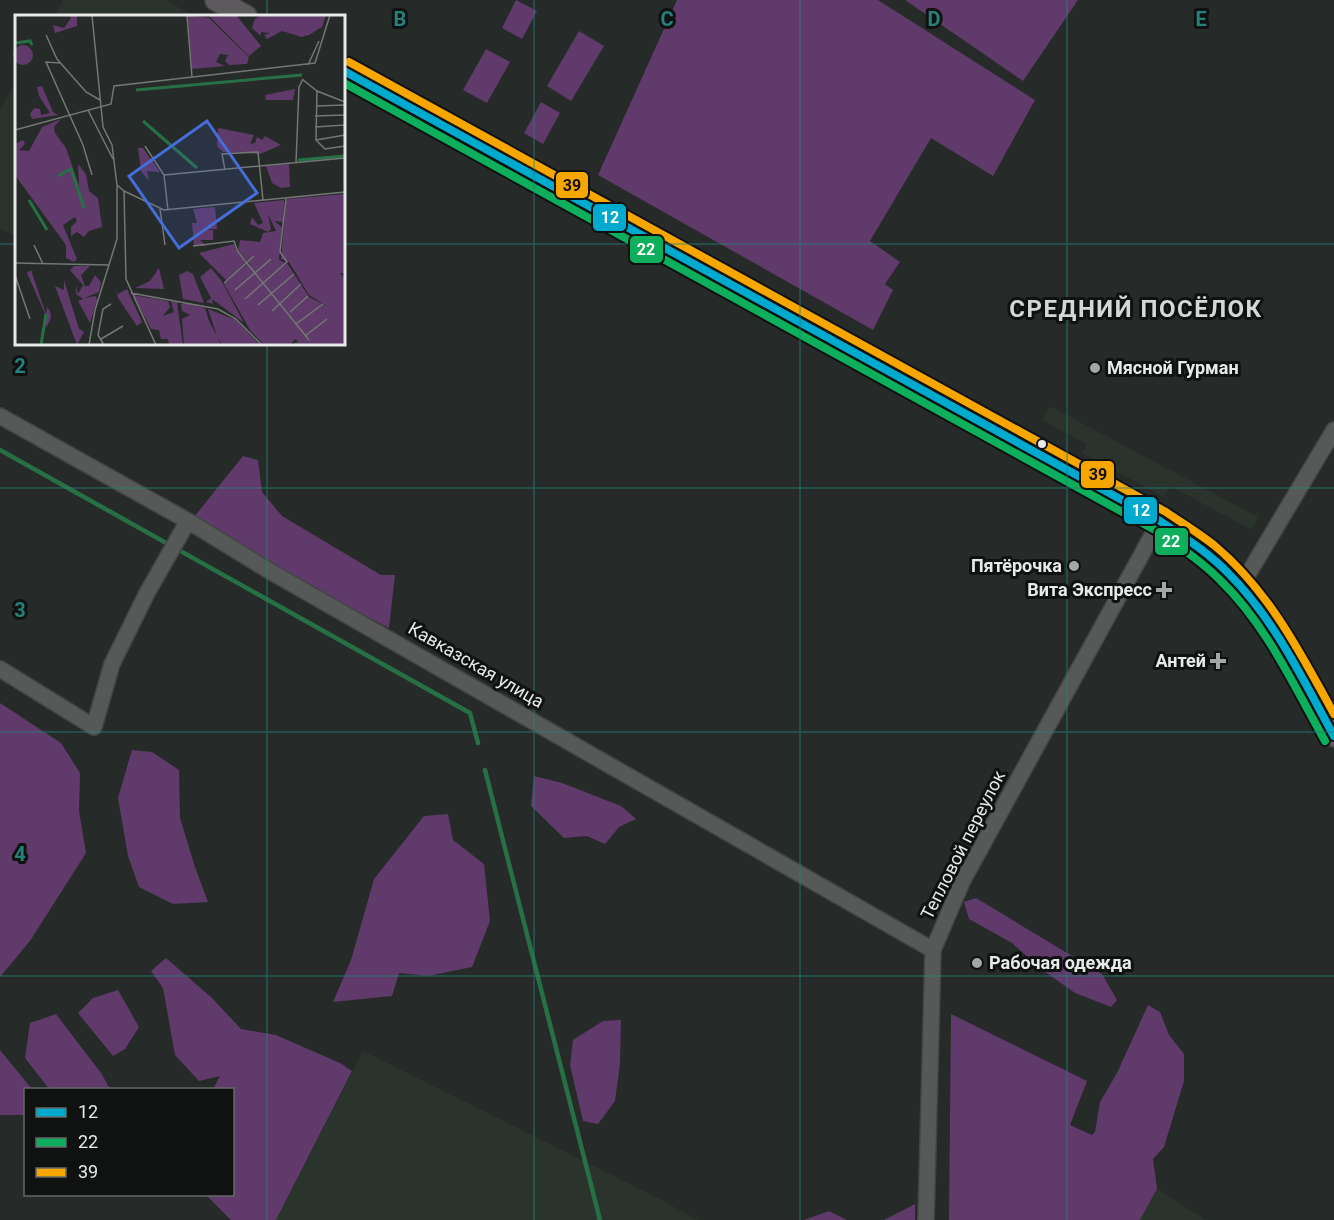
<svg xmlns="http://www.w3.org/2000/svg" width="1334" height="1220" font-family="Roboto,sans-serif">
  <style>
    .built { fill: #2a342d }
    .green { fill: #603a6a }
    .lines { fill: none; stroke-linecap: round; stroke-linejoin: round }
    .stream { stroke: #277046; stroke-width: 4.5 }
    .street-casing { stroke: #434544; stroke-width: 18 }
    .secondary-casing { stroke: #434544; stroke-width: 24 }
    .street { stroke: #575958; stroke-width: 15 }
    .secondary { stroke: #5c5a5d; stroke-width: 21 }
    .bus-1-casing { stroke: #101211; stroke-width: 12 }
    .bus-2-casing { stroke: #101211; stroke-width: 12 }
    .bus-3-casing { stroke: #101211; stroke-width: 12 }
    .bus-1 { stroke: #00a9ce; stroke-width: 8 }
    .bus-2 { stroke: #0daf5c; stroke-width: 8 }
    .bus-3 { stroke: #f7a600; stroke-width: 8 }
    .grid { fill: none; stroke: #25827a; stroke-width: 1.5; stroke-opacity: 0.55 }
    .poi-dot { fill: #a3a7a5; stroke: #101211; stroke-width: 2 }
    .bus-dot { fill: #e7eae8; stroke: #101211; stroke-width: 2 }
    .labels { text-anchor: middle; stroke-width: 6; stroke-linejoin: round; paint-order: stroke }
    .poi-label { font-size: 18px; font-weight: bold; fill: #e7eae8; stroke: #101211; text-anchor: end }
    .street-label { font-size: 18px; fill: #e7eae8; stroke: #101211 }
    .district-label { font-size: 24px; font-weight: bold; letter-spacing: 1.5px; fill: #d2d9d4; stroke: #101211 }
    .inset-river { fill: none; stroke: #277046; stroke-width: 3 }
    .inset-road { fill: none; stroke: #737775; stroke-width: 1.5 }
    .view { fill: #456ddb; fill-opacity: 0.15; stroke: #456ddb; stroke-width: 3 }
    .inset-edge { fill: none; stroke: #e7eae8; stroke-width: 3 }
    .grid-label { font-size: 20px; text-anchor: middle; font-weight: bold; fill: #25827a; stroke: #101211; stroke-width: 6; stroke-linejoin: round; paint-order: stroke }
    .line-badge { stroke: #101211; stroke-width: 2 }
    .badge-label { font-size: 16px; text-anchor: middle; font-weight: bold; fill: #fff }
    .pale-badge-label { font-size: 16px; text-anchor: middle; font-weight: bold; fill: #111 }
  </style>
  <rect width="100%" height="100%" fill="#262a28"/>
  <!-- built -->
  <path class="built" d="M63,0h103l28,16h-140z
    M16,81v157l-16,-10v-118z
    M1050,406l208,111 -6,13 -82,-44 -6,11 -82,-44 4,-9 -44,-24z
    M363,1051l295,147 40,22h-422z
    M1157,1189l49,31h-66z"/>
  <!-- green -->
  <path class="green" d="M516,0l21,11 -15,28 -20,-11z
    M677,0h201l157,100 -42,76 -62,-38 -61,103 30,21 -15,22 8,6 -20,40 -275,-155z
    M905,0h173l-55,81z
    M579,31l25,15 -33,55 -24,-15z
    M486,49l24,13 -23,41 -24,-13z
    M541,102l19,11 -17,31 -19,-11z
    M243,456l15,4 4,32 20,24 99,59h14l-6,53 -88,-45 -107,-66z
    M0,703l61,40 19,30 -1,38 7,42 -56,88 -30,36z
    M132,750l20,2 27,18 1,48 15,49 13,35 -35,2 -34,-17 -11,-31 -10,-58z
    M534,776l28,7 59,23 15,13 -17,8 -14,17 -18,-8 -23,2 -33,-32z
    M448,814l5,26 31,24 6,57 -18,46 -44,9 -29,-3 -7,23 -59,6 18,-42 23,-81 50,-63z
    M976,898l126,76 15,26 -6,7 -36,-14 -34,-24 -29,-26 -43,-24 -5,-17z
    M166,958l46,40 29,31 35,6 64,28 12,8 -76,149h-45l-25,-25 26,-1v-104l-19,-1 7,-13 -21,5 -24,-26 -12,-67 -12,-17z
    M118,990l21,37 -14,22 -12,7 -35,-43 15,-15z
    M1148,1005l12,7 9,23 15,19v27l-20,66 -11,12 4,30 -17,31h-191l2,-206 136,67 -17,44 22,10 3,-3 5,-30 17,-29z
    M56,1014l45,59 9,16h-61l-24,-31 5,-35z
    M621,1020l-1,44 -5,37 -17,23 -15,-3 -13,-56 3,-25 30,-19z
    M0,1050l32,39 -6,1 -1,25h-25z
    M915,1204v16h-31z
    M829,1211l18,9h-43z"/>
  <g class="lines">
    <!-- stream -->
    <path class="stream" d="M0,450l470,263 8,30
      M485,770l115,450"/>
    <!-- street casing -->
    <g class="street-casing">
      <path id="street" d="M0,416l188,105 85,52 660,377
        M1241,586l93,-156
        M0,669l94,58 18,-63 35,-71 41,-72
        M926,1220l7,-270 29,-68 198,-361"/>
    </g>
    <!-- secondary casing -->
    <g class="secondary-casing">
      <path id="secondary" d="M216,0l30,16
        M344,71l816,450c16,11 34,22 49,34 57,47 90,118 125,181"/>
    </g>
    <!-- street -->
    <use href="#street" class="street"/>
    <!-- secondary -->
    <use href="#secondary" class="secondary"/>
    <!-- bus-1 casing -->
    <g class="bus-1-casing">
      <path id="bus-1" d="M344,71l816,450c24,16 49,32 69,53 46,46 74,106 105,162"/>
    </g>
    <!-- bus-2 casing -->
    <g class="bus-2-casing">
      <path id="bus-2" d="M344,83l811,447c23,16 45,30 65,50 46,44 74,106 105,161"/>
    </g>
    <!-- bus-3 casing -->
    <g class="bus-3-casing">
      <path id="bus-3" d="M349,62l817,450c16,11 34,22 49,34 54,45 86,108 119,168"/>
    </g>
    <!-- bus-1 -->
    <use href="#bus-1" class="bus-1"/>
    <!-- bus-2 -->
    <use href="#bus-2" class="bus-2"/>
    <!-- bus-3 -->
    <use href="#bus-3" class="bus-3"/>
  </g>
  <!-- grid -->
  <path class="grid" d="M267,0v16M534,0v1220M800,0v1220M1067,0v1220M0,244h16M344,244h990M267,344v876M0,488h1334M0,732h1334M0,976h1334"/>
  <!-- markers -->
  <g class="poi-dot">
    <circle cx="1095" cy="368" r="6"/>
    <circle cx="1074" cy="566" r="6"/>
    <path d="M1161 581h6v6h6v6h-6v6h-6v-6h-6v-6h6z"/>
    <path d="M1215 652h6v6h6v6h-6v6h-6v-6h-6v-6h6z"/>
    <circle cx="977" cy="963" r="6"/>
  </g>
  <circle class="bus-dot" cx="1042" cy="444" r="5"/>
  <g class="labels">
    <!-- poi labels -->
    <g class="poi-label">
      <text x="1107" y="374" text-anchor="start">Мясной Гурман</text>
      <text x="1062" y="572">Пятёрочка</text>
      <text x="1152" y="596">Вита Экспресс</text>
      <text x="1206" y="667">Антей</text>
      <text x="989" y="969" text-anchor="start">Рабочая одежда</text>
    </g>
    <!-- street labels -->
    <g class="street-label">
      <text transform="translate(476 665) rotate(30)" y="6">Кавказская улица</text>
      <text transform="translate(963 845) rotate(-63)" y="6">Тепловой переулок</text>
    </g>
    <!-- district labels -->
    <g class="district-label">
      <text x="1136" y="317">СРЕДНИЙ ПОСЁЛОК</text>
    </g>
  </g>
  <!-- overview -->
  <g transform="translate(15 15)">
    <rect width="330" height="330" fill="#262a28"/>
    <path d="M53,0h9v11l-22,7 -2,-8 11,3 7,-10zM173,0l21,3 40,39 -2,7 -18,1 -4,-4 3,-6 -8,-1 -4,8 9,4 -33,3zM193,0h28l25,31 -12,10zM247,0h64l-4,12 -13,8 -7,2 -20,-6 -15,8 -3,-4 6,-2 -9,-1v4l-9,-8 3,-9zM-2 40a10 10 0 1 1 20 0a10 10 0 1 1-20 0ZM27,71l11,26 5,3 -26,4 -2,-5 4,-6 6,1 1,6 9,-2 -11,-17 -2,-9zM280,74l-2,11h-27l-1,-5zM46,104l-7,8 1,6 11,15 13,38 -1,-22 8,10 3,17 9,7 4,29 -13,4 -5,6 -7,-5 -6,4v-9l6,-6 -2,-4 -12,8 14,34 -3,3 -8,-4v-13l-51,-70v-31l8,-4 2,4 -6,6 10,1 13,-24zM203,113l36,7 -4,9 5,-1 2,-6 5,3 3,-4 16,9 -21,9 -37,-2 -6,-6zM123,133h5l17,24 -13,-1 2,10 -8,-10zM274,149l1,23 -9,1 -9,-5 -6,-17zM330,179v79h-5l5,5v67h-53l6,-4 -3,-2 -5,6h-26l-14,-15 -26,-46 6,-6 -4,2 -27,-27 35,-9 4,9 8,9 -13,13 14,-12 5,5 -4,-6 7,-6 -8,5 -9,-10 2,-11 20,2 3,-9 13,-2 -8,-17 3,15 -3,3 -18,-8 2,-7 6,8 5,-2 -9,-20 30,-3 -1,22 -9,-1 8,6 -3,33 7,3 -2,3 3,-3 22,34 18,9 -18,-11 -20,-33 -8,-3 5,-57 1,-3zM200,192l2,22 -17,1h13v10h-13l6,6h-12l-2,-23h5l-4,-14zM59,251h16l-9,9 4,11h4l6,-11 6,7 -2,10 -15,6 12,-2 1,4 -7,23 -12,-22 5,-2 -7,-5v-8l2,8 5,-9 -13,-15zM144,253l5,21 -29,-1 15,-7zM196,253l10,12 23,43 -32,-24 1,5 -7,-2 5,-4 -11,-21zM16,255l15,44 1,-7 3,4 1,7 -5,10v-12l-19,-43zM172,256l6,3 11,29 -21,-4 -4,-24zM49,265l15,49 5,3 -7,13 -22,-59 9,4zM101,274l2,5 9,-5 15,33 -5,4 -19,-28zM118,280l35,6 2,6 -7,9 11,-4 -3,-11 6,1 6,43h-14l-1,-6h-7l-2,-9 -8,-1zM170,288l20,5 4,13 8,15 -9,-27 28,11 24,25h-38l-5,-9 4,9h-37l-2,-26 8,-4 -8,-4 -1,-7z" fill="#603a6a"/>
    <path class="inset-river" d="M0,28l15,-2 2,4M121,75l166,-15M128,106l54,47M283,145l47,-4M43,161l13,-7 13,39M14,185l18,30M26,330l5,-31"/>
    <path class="inset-road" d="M77,0l11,112 9,18 5,40 7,6M172,0l5,62M31,20l11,24 29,33 14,8M45,48l-14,-1 37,83 9,30M293,50l11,-24M287,64l15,12 28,11M302,76l-1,49 9,9 20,-3M301,91l29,-1M73,95l25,49M300,101l30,-1M300,112l30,-2M0,115l96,-26 3,-18 201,-23 15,-48M301,125l29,-5M130,131l19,29 4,35M281,148l3,-76 4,-8M210,155l-3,-16 36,-2 5,48M149,160l181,-17M145,194l5,36M19,230l9,19M178,231l41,-5 4,11 71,88M0,248l94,2M0,260l15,44M209,268l30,-27M220,275l36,-31M116,278l87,16 18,10 26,26M230,284l42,-37 -7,-10 6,-54M243,290l36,-31M257,296l29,-27M275,297l18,-16M281,309l27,-20M290,321l22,-17M86,324l22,-13M74,330l6,-35 22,-71v-53M89,330l-6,-10 5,-26 8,-5M141,330l-30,-66 -2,-88 40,19 181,-18"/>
    <path class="view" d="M192,106l50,72 -78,55 -50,-72z"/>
    <rect width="330" height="330" class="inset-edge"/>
  </g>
  <g class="grid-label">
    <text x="400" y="26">B</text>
    <text x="667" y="26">C</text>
    <text x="934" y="26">D</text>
    <text x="1201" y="26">E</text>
    <text x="20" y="373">2</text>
    <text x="20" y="617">3</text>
    <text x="20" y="861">4</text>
  </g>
  <g class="line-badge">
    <rect x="555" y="171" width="34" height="28" rx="6" fill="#f7a600"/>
    <rect x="592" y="203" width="35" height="29" rx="6" fill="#00a9ce"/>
    <rect x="629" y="235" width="35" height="29" rx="6" fill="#0daf5c"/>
    <rect x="1080" y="460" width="35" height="29" rx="6" fill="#f7a600"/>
    <rect x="1123" y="496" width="35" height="29" rx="6" fill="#00a9ce"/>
    <rect x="1154" y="527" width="35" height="29" rx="6" fill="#0daf5c"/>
  </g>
  <g class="badge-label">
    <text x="610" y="223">12</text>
    <text x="646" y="255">22</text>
    <text x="1141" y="516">12</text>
    <text x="1171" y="547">22</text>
  </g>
  <g class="pale-badge-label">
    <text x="572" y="191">39</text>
    <text x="1098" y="480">39</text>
  </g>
  <!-- legend -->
  <rect x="24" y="1088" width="210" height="108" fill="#101211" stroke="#666867" stroke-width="1.5"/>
  <rect x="36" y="1108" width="30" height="9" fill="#00a9ce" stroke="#666867" stroke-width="1.5"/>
  <text x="78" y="1118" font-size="18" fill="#e7eae8">12</text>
  <rect x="36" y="1138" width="30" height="9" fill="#0daf5c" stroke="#666867" stroke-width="1.5"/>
  <text x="78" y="1148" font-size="18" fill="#e7eae8">22</text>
  <rect x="36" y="1168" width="30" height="9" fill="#f7a600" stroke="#666867" stroke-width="1.5"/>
  <text x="78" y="1178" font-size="18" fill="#e7eae8">39</text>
</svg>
